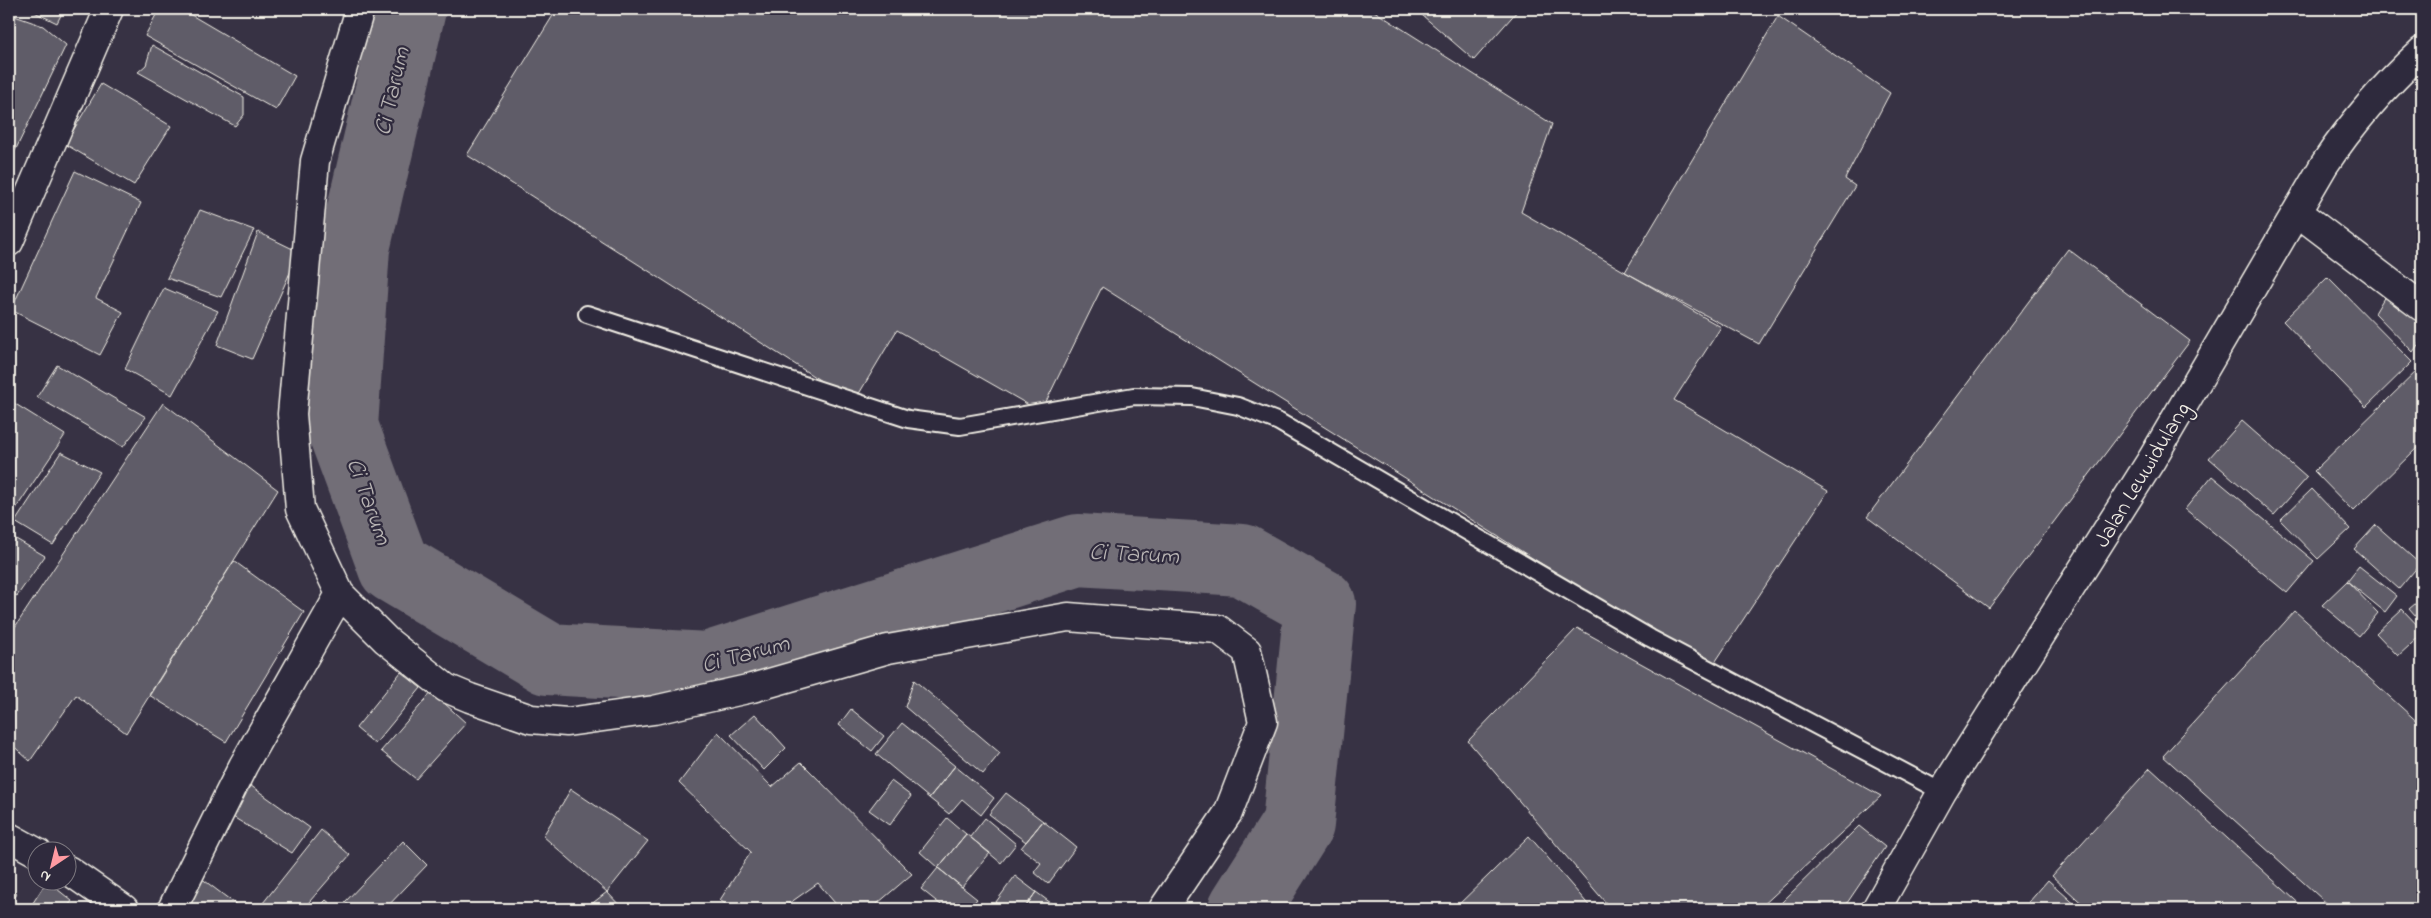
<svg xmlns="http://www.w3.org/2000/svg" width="2431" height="918" font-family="'Indie Flower',sans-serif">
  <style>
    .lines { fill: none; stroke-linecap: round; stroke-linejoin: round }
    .river { stroke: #726e77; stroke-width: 72 }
    .building { fill: #5f5c67; stroke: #f4f1e8 }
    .lane-casing { stroke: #f4f1e8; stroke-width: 20 }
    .street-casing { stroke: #f4f1e8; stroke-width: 31 }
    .lane { stroke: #2f2a3d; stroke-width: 16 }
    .street { stroke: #2f2a3d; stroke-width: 28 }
    .labels { text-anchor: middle; stroke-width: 4.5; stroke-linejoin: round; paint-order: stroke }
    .street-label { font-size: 22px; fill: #f4f1e8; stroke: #2f2a3d }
    .water-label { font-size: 24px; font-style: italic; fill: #bab6b5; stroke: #2f2a3d }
  </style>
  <rect width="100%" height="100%" fill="#373244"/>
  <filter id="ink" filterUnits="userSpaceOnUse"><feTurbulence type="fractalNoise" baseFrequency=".02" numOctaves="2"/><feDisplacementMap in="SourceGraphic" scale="10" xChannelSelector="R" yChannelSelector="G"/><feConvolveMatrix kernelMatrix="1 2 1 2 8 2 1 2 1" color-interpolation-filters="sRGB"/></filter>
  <g filter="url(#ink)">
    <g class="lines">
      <!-- river -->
      <path class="river" d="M410,9l-56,239 -12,178 52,141 154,92 159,9 371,-118 164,10 78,44 -22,220 -54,85"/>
    </g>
    <!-- building -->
    <path class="building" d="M28,9h36l-7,14z
      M159,9h22l114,67 -19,34 -131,-74z
      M557,9h814l181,115 -31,88 200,115 -47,73 154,91 -118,179 -608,-383 -61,125 -144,-82 -43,72 -387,-247z
      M1415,9h104l-45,51z
      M9,14l34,12 23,19 -51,106 -6,-2z
      M1778,16l112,77 -45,86 10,7 -96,158 -134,-72z
      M152,45l92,52v18l-9,11 -97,-54 8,-7z
      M101,84l70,42 -37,59 -69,-41z
      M75,171l66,32 -45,95 27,14 -23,43 -89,-45z
      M200,210l54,20 -33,67 -54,-19z
      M258,232l41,20 -47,107 -35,-14z
      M2068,249l122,92 -201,267 -122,-91z
      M2328,277l84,85 -46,45 -83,-86z
      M164,288l54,23 -46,84 -47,-26z
      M2385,296l37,28v15l-9,13 -38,-39z
      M57,365l89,52 -23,30 -86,-50z
      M2422,366v77l-69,68 -39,-40z
      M9,400l56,35 -56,84z
      M163,403l115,87 -152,243 -50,-38 -46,66 -21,-19v-106z
      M2242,421l65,57 -33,37 -65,-57z
      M61,452l39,20 -47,73 -38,-23z
      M2212,476l102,85 -27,32 -102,-84z
      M2312,489l38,40 -32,30 -38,-39z
      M2376,525l44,39 -21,25 -45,-40z
      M9,535l36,21 -28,40 -8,-5z
      M234,561l70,51 -78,130 -77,-47z
      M2359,566l38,30 -12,16 -38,-31z
      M2347,581l31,32 -19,23 -37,-31z
      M2422,598v26l-13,-15z
      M2402,609l20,21v4l-24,22 -22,-23z
      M2295,611l127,115v183h-89l-170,-153z
      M1577,628l304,168 -122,113h-148l-143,-168z
      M401,672l20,16 -46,56 -19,-16z
      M914,680l86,73 -17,21 -78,-67z
      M432,692l34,31 -50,56 -35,-28z
      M851,709l33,27 -12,15 -33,-26z
      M755,714l31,34 -22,22 -33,-35z
      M902,723l53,43 -26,32 -53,-44z
      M718,732l54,55 29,-25 111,112 -41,35h-31l-22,-26 -31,22 5,4h-61l-11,-9 31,-48 -72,-69z
      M955,766l39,32 -13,17 -19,-16 -13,15 -20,-16z
      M2150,768l155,141h-217l-36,-33z
      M891,781l20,15 -21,29 -21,-15z
      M247,783l63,45 -18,25 -64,-39z
      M571,789l77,52 -41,51 -64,-56z
      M1006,793l37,28 -17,21 -37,-28z
      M947,818l19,16 -28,34 -18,-16z
      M985,818l31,26 -15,19 -31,-26z
      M1043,821l33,26 -28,37 -14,-12 7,-9 -20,-15z
      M1859,826l26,21 -42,62 -66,-2z
      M321,830l29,25 -47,54h-42l-2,-1z
      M966,834l24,19 -28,34 -24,-19z
      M1529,836l63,73h-138z
      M403,841l24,24 -42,44h-31l-9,-7z
      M938,868l39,31 -8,10h-23l-25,-20z
      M1015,876l21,16 -12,17h-27l-4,-3z
      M201,878l41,31h-61z
      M2048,880l32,29h-57z
      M47,881l25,20 -6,8h-37z
      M9,888l8,6 -8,13z
      M607,892l16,17h-38z
      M1036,892l23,17h-35z
      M326,900l11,9h-20z"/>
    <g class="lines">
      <!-- lane casing -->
      <g class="lane-casing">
        <path id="lane" d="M587,314l321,105 52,7 174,-30 58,1 46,9 41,16 371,216 292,154"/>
      </g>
      <!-- street casing -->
      <g class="street-casing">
        <path id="street" d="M360,9l-45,152 -23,253 8,95 40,85 46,46 60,48 24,10 61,21 36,3 87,-12 98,-22 136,-39 180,-32 150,12 29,22 16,71 -35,91 -65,96
          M2297,212l125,95
          M9,242l100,-233
          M9,837l29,16
          M68,870l56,39
          M172,909l71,-143 97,-172
          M1876,909l66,-117 210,-333 172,-294c29,-44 59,-78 98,-114"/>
      </g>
      <!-- lane -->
      <use href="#lane" class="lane"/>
      <!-- street -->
      <use href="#street" class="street"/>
    </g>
  </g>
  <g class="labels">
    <!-- street labels -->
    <g class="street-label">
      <text transform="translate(2141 474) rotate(-59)" y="8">Jalan Leuwidulang</text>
    </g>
    <!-- water labels -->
    <g class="water-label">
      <text transform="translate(391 91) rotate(-77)" y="8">Ci Tarum</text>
      <text transform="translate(370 501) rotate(70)" y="8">Ci Tarum</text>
      <text transform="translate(1134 553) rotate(3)" y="8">Ci Tarum</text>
      <text transform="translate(745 653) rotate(-15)" y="8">Ci Tarum</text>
    </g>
  </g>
  <!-- margin -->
  <rect width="2431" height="918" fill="none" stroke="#2f2a3d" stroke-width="30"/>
  <rect x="15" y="15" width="2401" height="888" fill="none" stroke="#f4f1e8" stroke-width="2" filter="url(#ink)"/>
  <!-- north arrow -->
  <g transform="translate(52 866) rotate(215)"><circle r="24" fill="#2f2a3d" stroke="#7e7a81"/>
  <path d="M0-4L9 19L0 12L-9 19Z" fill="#ff9aa2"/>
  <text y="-8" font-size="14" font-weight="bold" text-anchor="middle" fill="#f4f1e8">N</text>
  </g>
</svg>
